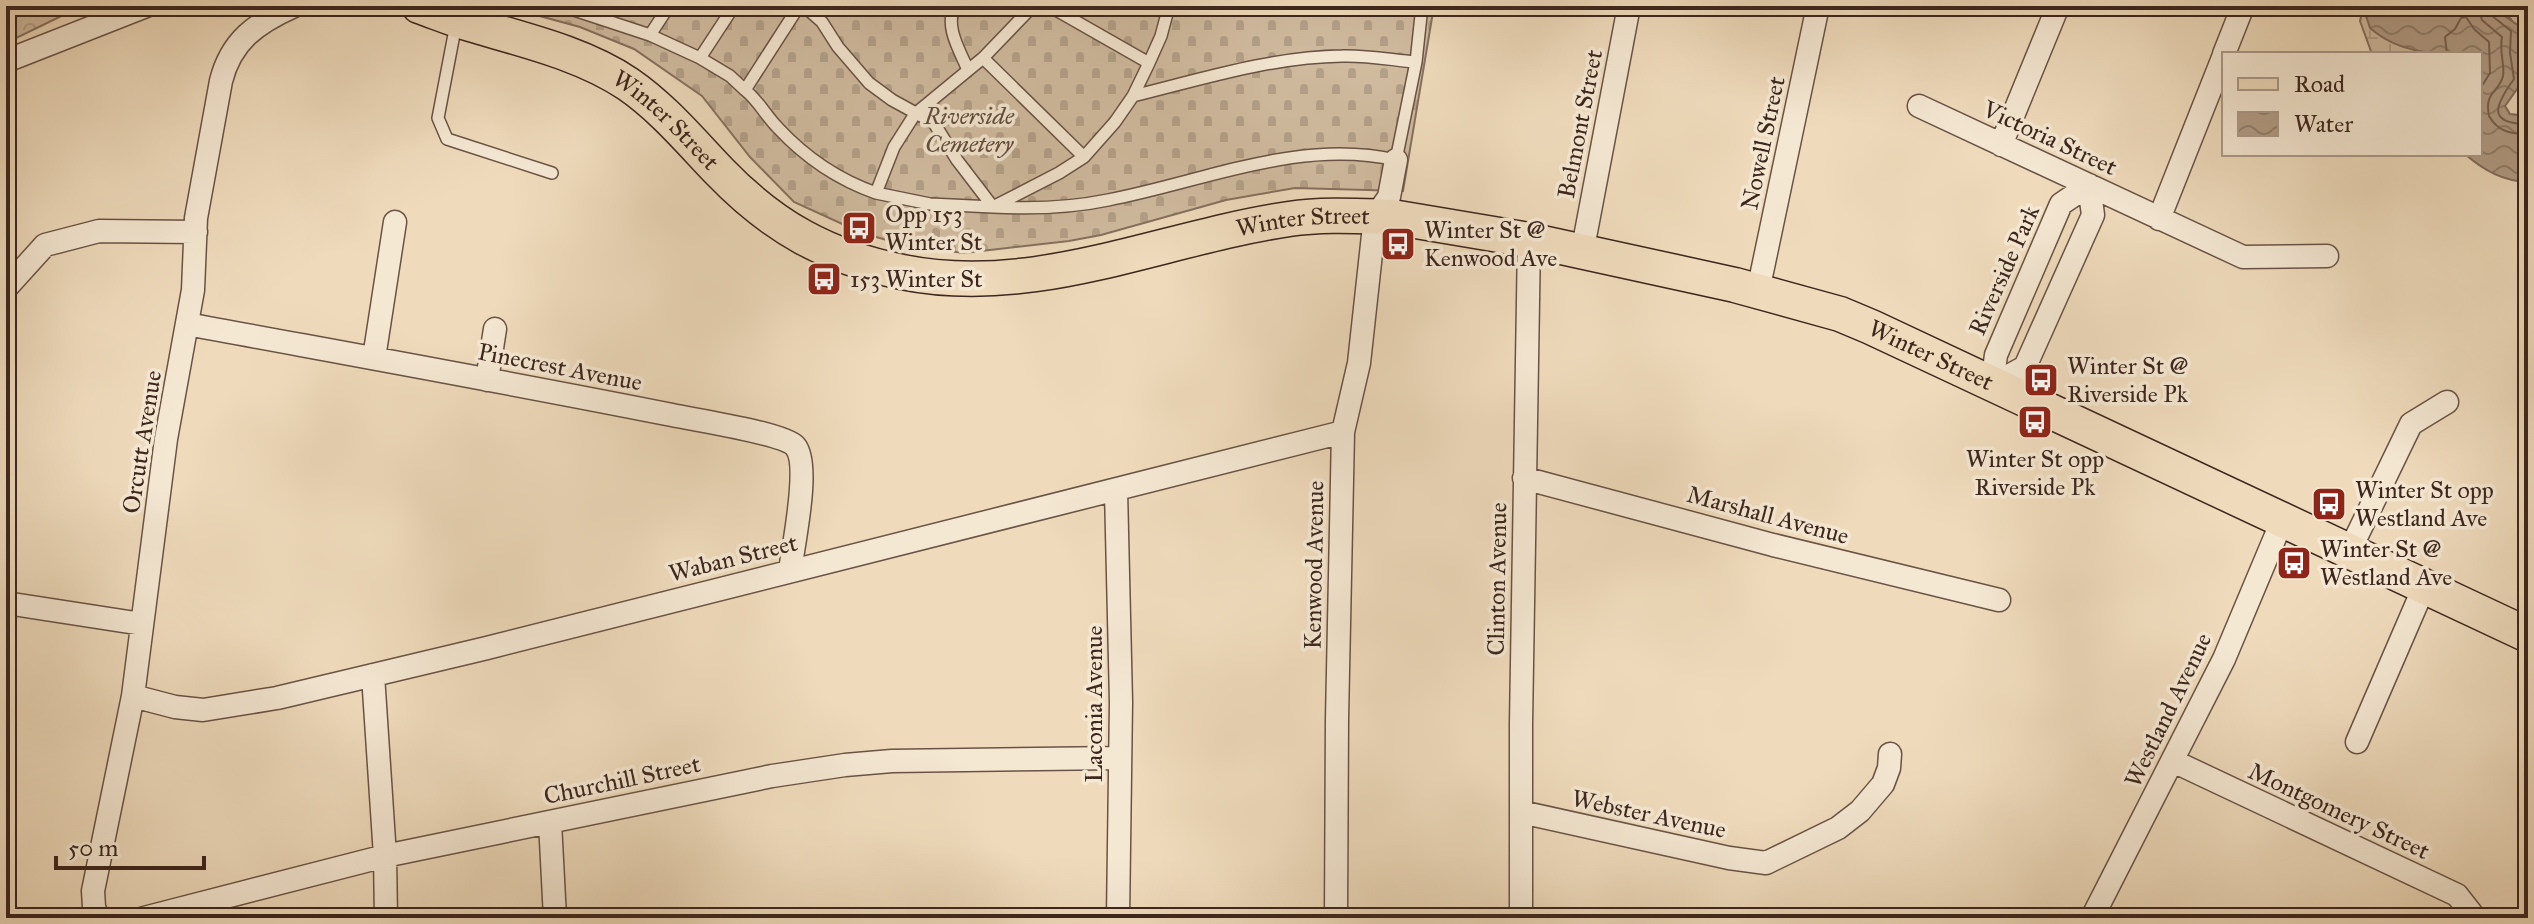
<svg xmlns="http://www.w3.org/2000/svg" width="2534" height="924" font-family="'IM FELL Great Primer',serif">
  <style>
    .wetland { fill: url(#wetland-marsh); stroke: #86715f; stroke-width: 2 }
    .cemetery { fill: url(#cemetery-stones); stroke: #86715f; stroke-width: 2 }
    .park { fill: url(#park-crowns); stroke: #86715f; stroke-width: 2 }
    .water { fill: url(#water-waves); stroke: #836d5c; stroke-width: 2 }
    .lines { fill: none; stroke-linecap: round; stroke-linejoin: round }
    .shore { stroke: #776252; stroke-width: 2 }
    .service-casing { stroke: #695345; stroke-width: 14 }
    .minor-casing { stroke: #695345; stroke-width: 25 }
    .primary-casing { stroke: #3c261d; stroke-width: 37 }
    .service { stroke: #f5e8d3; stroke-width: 11 }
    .minor { stroke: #f5e8d3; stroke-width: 22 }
    .primary { stroke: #efdbbc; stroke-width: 34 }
    .labels { text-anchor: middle; stroke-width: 7; stroke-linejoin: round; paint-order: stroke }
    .park-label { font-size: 24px; font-style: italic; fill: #614c3e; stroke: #f5e8d3 }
    .street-label { font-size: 24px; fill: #3c261d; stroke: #f5e8d3 }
    .poi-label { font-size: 24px; fill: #3c261d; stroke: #f5e8d3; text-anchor: start }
  </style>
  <defs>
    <pattern id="wetland-marsh" width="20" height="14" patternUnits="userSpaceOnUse" patternTransform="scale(2)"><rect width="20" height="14" fill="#d1bca1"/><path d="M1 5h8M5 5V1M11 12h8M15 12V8" fill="none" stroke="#b4a18a"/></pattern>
    <pattern id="cemetery-stones" width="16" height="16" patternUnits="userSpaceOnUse" patternTransform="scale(2)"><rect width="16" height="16" fill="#d1bca1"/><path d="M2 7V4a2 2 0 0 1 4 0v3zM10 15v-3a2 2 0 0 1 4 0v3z" fill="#b4a18a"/></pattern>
    <pattern id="park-crowns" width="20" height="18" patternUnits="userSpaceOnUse" patternTransform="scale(2)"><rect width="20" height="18" fill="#d1bca1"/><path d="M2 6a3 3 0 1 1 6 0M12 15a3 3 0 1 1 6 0" fill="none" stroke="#b4a18a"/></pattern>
    <pattern id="water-waves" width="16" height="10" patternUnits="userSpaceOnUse" patternTransform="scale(2)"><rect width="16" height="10" fill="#b29d86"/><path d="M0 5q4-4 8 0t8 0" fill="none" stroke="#92806d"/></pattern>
  </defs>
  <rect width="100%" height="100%" fill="#efdbbc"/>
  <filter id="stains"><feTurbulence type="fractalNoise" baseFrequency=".0025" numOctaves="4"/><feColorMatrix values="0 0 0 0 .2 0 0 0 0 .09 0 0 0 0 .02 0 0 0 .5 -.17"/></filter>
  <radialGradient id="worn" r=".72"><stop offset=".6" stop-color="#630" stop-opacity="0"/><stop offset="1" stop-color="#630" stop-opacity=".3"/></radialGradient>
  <!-- wetland -->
  <path class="wetland" d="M2490,6h38v66l-4,5 -3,-3 1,-9 -4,-12 2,-11 -9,-23z
    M2363,8c8,31 38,37 65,46h-56l-12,-33z"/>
  <!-- cemetery -->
  <path class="cemetery" d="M503,6h931l-31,185 -108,-3 -69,12 -125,35 -32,6 -105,12 -56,-7 -46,-13 -68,-31 -44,-45 -48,-61 -68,-47 -54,-22z"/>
  <!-- park -->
  <path class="park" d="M6,6h76l-76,37z"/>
  <!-- water -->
  <path class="water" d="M2363,6h58l9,4 14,-4h46l29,20 2,48 3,3 4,-5v10l-8,3 -15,21 5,8 18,2v66c-25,-1 -43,-11 -62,-27l14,-1v-100c-39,0 -78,2 -110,-26z"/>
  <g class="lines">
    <!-- shore -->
    <path class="shore" d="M2478,6l4,14 20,17c-3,14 3,29 1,39 -4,17 -19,15 -14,40 9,16 22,18 39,18
      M2488,6l3,9 20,16 -1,22 4,26c-18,25 -29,45 14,45
      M2447,54l-2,-17 10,-8 6,-11 5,-1 8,12 15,13 1,31 -10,16"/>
    <!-- service casing -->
    <g class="service-casing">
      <path id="service" d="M562,6l88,29 50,23 34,-52
        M804,6l18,16 16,25 31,36 23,17 42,23 23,37 36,47c39,2 77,1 115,-7 95,-18 191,-62 288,-40l20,-98 6,-56
        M955,6c-11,20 5,45 13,64
        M1049,6l100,57 -16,33c69,-17 138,-39 209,-40 24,-1 50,4 74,6
        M456,24l-18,94 9,21 105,34
        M650,35l19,-29
        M700,58l30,18 15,14 54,-84
        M983,58l-68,56 -21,33 -18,46 54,11 63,3 66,-34 25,-16 -101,-99 50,-52
        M1149,63l12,-27 8,-30
        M745,90c13,10 21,26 33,38 27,29 61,52 98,65
        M1084,157l31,-35 18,-26"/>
    </g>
    <!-- minor casing -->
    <g class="minor-casing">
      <path id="minor" d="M2224,54l19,-48
        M6,61l140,-55
        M1919,106l324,151 84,-1
        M2001,145l57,-139
        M2089,185l4,30 -68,152 -33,18 4,-30 65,-151z
        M2159,219l65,-164
        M1582,253l47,-247
        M6,288l39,-43 54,-14 97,1
        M1758,291l60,-285
        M187,324c162,30 324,59 485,91 23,5 110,18 123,31 16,18 -2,100 -5,125
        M374,358l21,-136
        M487,380l8,-51
        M1524,478l249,67 226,55
        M1116,490l5,212 -3,216
        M2349,552l62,-128 36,-22
        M6,603l136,21
        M373,675l12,181 1,62
        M133,696l42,11 28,3 74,-12 210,-50 856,-216
        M2357,742l67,-155
        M2173,761l284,134 18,23
        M1521,812l208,46 37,5 72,-35 22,-17 23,-27 6,-16 1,-14
        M550,822l5,96
        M98,918l-4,-11 -1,-16 40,-195 33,-257 27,-149 3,-72 25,-137c10,-40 35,-58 73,-75
        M144,918l241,-62 387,-80 73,-11 47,-4 227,-3
        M1336,918l1,-199 6,-287 16,-69 16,-146 14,-20 7,-37
        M1521,918v-194l8,-484
        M2092,918l132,-259 58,-138"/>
    </g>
    <!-- primary casing -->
    <g class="primary-casing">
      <g id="primary">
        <path id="s1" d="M419,6c17,6 34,13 51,18 53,16 112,29 158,60 35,24 63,58 92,88 53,55 107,85 182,100 133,27 258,-34 387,-53 34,-5 68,-3 103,-2l137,23 206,45 105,29 31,13 657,308"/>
      </g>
    </g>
    <!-- service -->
    <use href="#service" class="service"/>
    <!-- minor -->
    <use href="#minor" class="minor"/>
    <!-- primary -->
    <use href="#primary" class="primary"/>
  </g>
  <!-- icons -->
  <defs>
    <g id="bus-square" transform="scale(1.8)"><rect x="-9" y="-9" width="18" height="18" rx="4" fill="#8f2418" stroke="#f5e8d3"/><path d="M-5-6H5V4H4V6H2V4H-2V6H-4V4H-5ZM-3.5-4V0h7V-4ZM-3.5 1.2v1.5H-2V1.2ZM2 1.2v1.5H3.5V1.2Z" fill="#fff"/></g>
  </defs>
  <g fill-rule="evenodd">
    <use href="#bus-square" x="859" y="228"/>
    <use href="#bus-square" x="1398" y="244"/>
    <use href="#bus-square" x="824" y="279"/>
    <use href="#bus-square" x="2041" y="380"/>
    <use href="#bus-square" x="2035" y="422"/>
    <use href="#bus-square" x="2329" y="504"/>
    <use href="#bus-square" x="2294" y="563"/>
  </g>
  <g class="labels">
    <!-- park labels -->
    <g class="park-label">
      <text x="969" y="124">Riverside<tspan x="969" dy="28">Cemetery</tspan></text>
    </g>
    <!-- street labels -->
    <g class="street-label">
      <text dy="8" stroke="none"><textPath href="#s1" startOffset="276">Winter Street</textPath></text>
      <text transform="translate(1580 124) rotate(-79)" y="8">Belmont Street</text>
      <text transform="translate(2050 138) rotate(25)" y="8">Victoria Street</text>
      <text transform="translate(1763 143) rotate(-78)" y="8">Nowell Street</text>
      <text dy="8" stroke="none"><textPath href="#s1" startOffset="970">Winter Street</textPath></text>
      <text transform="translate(2004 270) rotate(-66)" y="8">Riverside Park</text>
      <text dy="8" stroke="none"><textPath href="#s1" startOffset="1618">Winter Street</textPath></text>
      <text transform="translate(560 367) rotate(11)" y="8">Pinecrest Avenue</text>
      <text transform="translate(142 442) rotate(-81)" y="8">Orcutt Avenue</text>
      <text transform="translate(1768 515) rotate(15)" y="8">Marshall Avenue</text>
      <text transform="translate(733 558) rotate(-14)" y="8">Waban Street</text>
      <text transform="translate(1314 565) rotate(-89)" y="8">Kenwood Avenue</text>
      <text transform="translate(1497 579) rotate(-89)" y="8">Clinton Avenue</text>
      <text transform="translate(1094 704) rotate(-90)" y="8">Laconia Avenue</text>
      <text transform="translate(2168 710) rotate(-64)" y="8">Westland Avenue</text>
      <text transform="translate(622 780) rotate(-12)" y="8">Churchill Street</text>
      <text transform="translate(2339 811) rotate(25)" y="8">Montgomery Street</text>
      <text transform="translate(1649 814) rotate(12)" y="8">Webster Avenue</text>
    </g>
    <!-- poi labels -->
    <g class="poi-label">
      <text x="885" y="222">Opp 153<tspan x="885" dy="28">Winter St</tspan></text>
      <text x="1424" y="238">Winter St @<tspan x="1424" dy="28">Kenwood Ave</tspan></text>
      <text x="850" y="287">153 Winter St</text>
      <text x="2067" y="374">Winter St @<tspan x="2067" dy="28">Riverside Pk</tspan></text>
      <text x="2035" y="467" text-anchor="middle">Winter St opp<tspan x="2035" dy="28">Riverside Pk</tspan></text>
      <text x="2355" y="498">Winter St opp<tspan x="2355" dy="28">Westland Ave</tspan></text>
      <text x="2320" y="557">Winter St @<tspan x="2320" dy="28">Westland Ave</tspan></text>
    </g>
  </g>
  <!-- margin -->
  <rect width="2534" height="924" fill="none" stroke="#efdbbc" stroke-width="32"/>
  <rect x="8" y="8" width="2518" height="908" fill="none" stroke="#3c261d" stroke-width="4"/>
  <rect x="16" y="16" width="2502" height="892" fill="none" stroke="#3c261d" stroke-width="2"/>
  <!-- legend -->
  <rect x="2222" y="52" width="260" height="104" fill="#f5e8d3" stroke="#ab9a8a" stroke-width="2"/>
  <rect x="2238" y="78" width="40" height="12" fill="#efdbbc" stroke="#ab9a8a" stroke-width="2"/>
  <text x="2294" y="92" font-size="24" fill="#3c261d">Road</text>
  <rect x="2238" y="112" width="40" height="24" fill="url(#water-waves)" stroke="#ab9a8a" stroke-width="2"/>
  <text x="2294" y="132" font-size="24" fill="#3c261d">Water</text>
  <!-- scale -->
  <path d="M56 856v12h148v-12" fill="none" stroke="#3c261d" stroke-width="4"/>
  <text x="68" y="856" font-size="24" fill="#3c261d" stroke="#f5e8d3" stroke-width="6" paint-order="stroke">50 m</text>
  <rect width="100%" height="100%" filter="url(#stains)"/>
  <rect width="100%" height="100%" fill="url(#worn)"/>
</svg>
